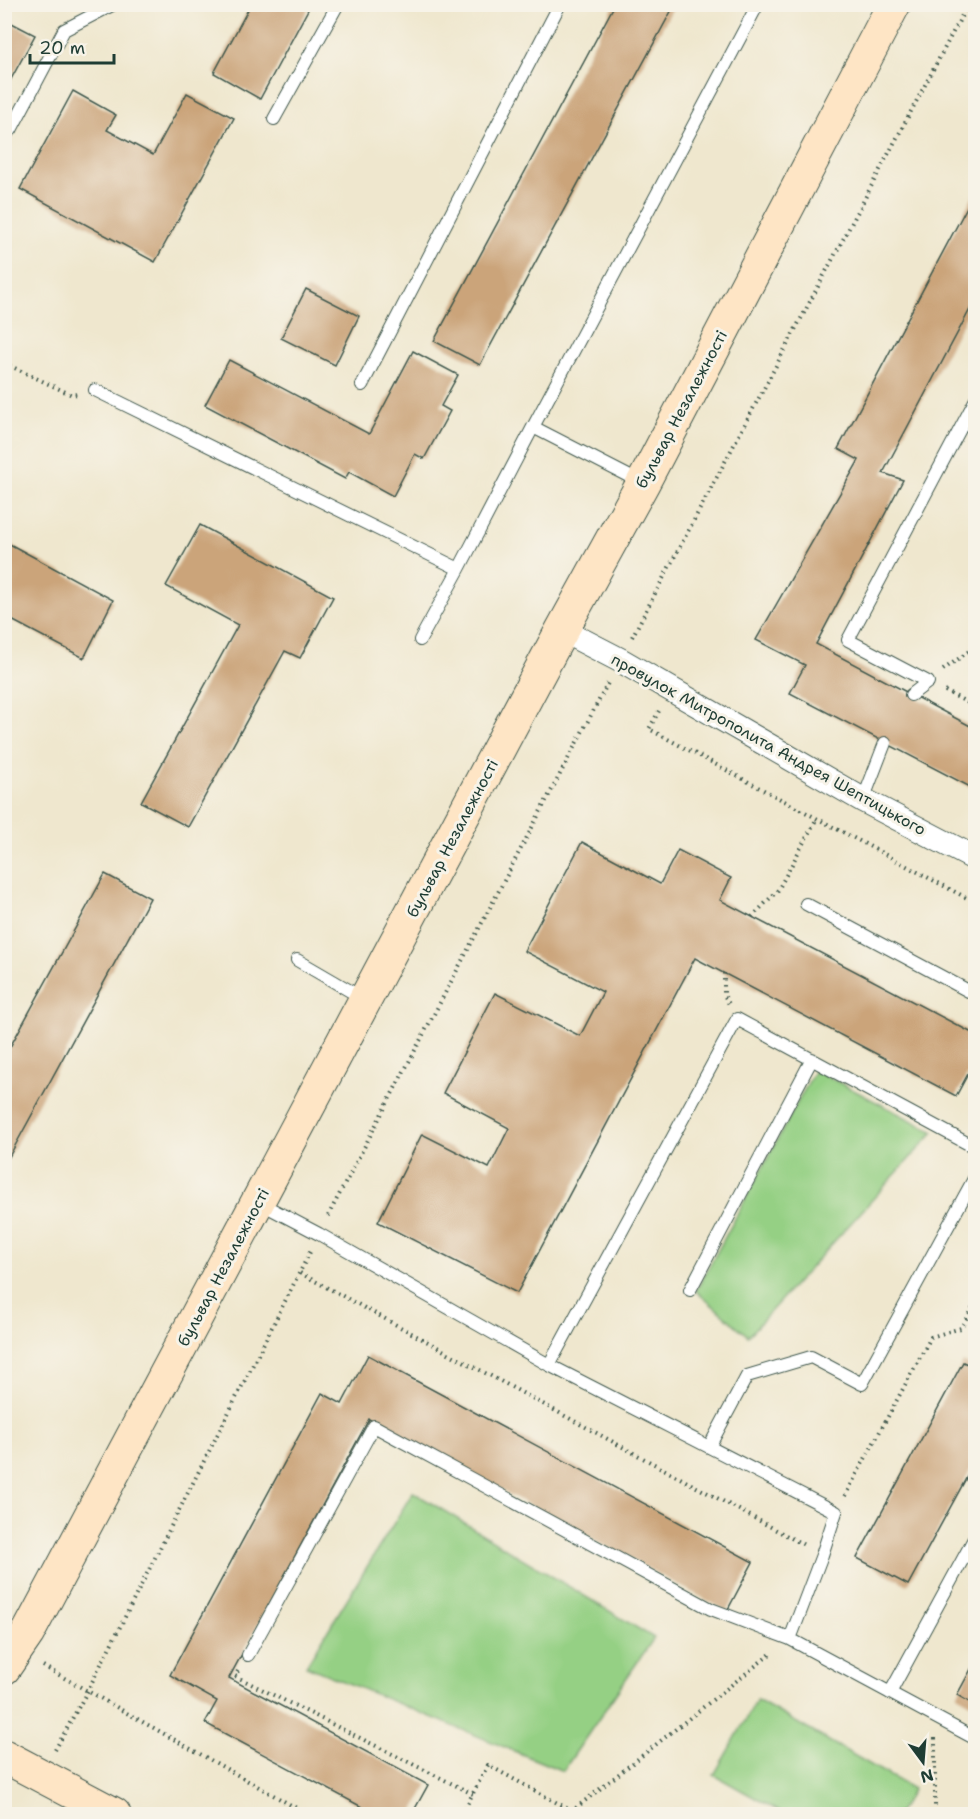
<svg xmlns="http://www.w3.org/2000/svg" width="980" height="1819" font-family="'Shantell Sans',sans-serif">
  <style>
    .green { fill: #95d084; stroke: #5a865c; stroke-width: 1.5 }
    .building { fill: #cba47a }
    .lines { fill: none; stroke-linecap: round; stroke-linejoin: round }
    .service-casing { stroke: #3e564b; stroke-width: 14 }
    .minor-casing { stroke: #3e564b; stroke-width: 26 }
    .secondary-casing { stroke: #3e564b; stroke-width: 35 }
    .path { stroke: #3e564b; stroke-width: 4; stroke-dasharray: 1.5 4.5; stroke-linecap: butt }
    .service { stroke: #fff; stroke-width: 12 }
    .minor { stroke: #fff; stroke-width: 24 }
    .secondary { stroke: #fee5c5; stroke-width: 33 }
    .labels { text-anchor: middle; stroke-width: 6; stroke-linejoin: round; paint-order: stroke }
    .street-label { font-size: 16px; fill: #1f3d34; stroke: #f7f3e8 }
  </style>
  <rect width="100%" height="100%" fill="#f7f3e8"/>
  <filter id="ink" filterUnits="userSpaceOnUse"><feTurbulence type="fractalNoise" baseFrequency=".0167" numOctaves="2"/><feDisplacementMap in="SourceGraphic" scale="12" xChannelSelector="R" yChannelSelector="G"/><feConvolveMatrix kernelMatrix="1 2 1 2 8 2 1 2 1" color-interpolation-filters="sRGB"/></filter>
  <filter id="wash" filterUnits="userSpaceOnUse"><feTurbulence type="fractalNoise" baseFrequency=".008" numOctaves="4" result="noise"/><feDisplacementMap in="SourceGraphic" scale="24" xChannelSelector="R" yChannelSelector="G"/><feGaussianBlur stdDeviation="1.35" result="paint"/><feColorMatrix in="noise" values="0 0 0 0 0 0 0 0 0 0 0 0 0 0 0 0 0 1.4 0 .05"/><feComposite in="paint" operator="in"/></filter>
  <g filter="url(#wash)">
    <rect width="100%" height="100%" fill="#efe7ce"/>
    <!-- green -->
    <path class="green" d="M815,1070l119,62 -186,204 -52,-45z
      M413,1492l241,146 -91,133 -257,-105z
      M757,1700l156,89 -15,25h-114l-70,-39z"/>
    <g id="blocks">
      <!-- building -->
      <path class="building" d="M251,4h60l-51,95 -46,-26z
        M615,4h60l-195,361 -46,-24z
        M4,19l31,16 -31,57z
        M73,91l43,24 -9,15 46,25 34,-62 47,25 -79,144 -135,-73z
        M976,190v108l-93,175 20,7 -87,164 160,85v61l-186,-97 15,-28 -49,-25 103,-180 -21,-11z
        M306,289l53,27 -24,49 -54,-27z
        M413,351l45,24 -17,31 9,5 -26,48 -9,-5 -22,42 -44,-24 -4,7 -140,-74 24,-45 140,74z
        M200,525l133,72 -33,61 -15,-7 -97,176 -47,-25 97,-177 -72,-39z
        M4,541l109,59 -29,58 -80,-42z
        M582,842l78,42 18,-34 53,28 -11,22 256,135v24l-20,37 -261,-138 -178,335 -139,-71 44,-88 67,34 20,-40 -66,-35 52,-100 85,43 23,-44 -79,-41z
        M105,874l45,24 -146,268v-108z
        M368,1355l385,207 -26,49 -358,-192 -140,259 199,107 -16,29h-37l-170,-91 12,-22 -47,-26 152,-282 20,11z
        M963,1362l13,6v92l-68,125 -51,-27z
        M976,1660v46l-19,-11z"/>
    </g>
  </g>
  <g filter="url(#ink)">
    <use href="#blocks" fill-opacity="0" stroke="#3e564b" stroke-width="1.5"/>
    <g class="lines">
      <!-- service casing -->
      <g class="service-casing">
        <path id="service" d="M274,119l64,-115
          M11,130l53,-100 50,-26
          M362,385l198,-381
          M95,390l364,179
          M642,483l-109,-56 225,-423
          M420,640l39,-71 74,-142
          M911,695l17,-13 -80,-42 128,-241
          M863,800l22,-57
          M806,904l170,91
          M297,960l67,39
          M258,1202l61,32 230,131 287,147 -14,43 -32,84 186,100
          M690,1290l122,-231
          M549,1365l188,-346 239,129
          M709,1447l38,-71 64,-19 51,27 114,-209
          M248,1655l126,-229 337,183 79,30
          M890,1693l86,-158"/>
      </g>
      <!-- minor casing -->
      <g class="minor-casing">
        <path id="minor" d="M562,630l58,30 243,140 113,59"/>
      </g>
      <!-- secondary casing -->
      <g class="secondary-casing">
        <path id="secondary" d="M4,1668l24,-35 534,-1003 81,-147 251,-479
          M4,1756l110,58"/>
      </g>
      <!-- path -->
      <path class="path" d="M4,363l68,32 5,-1
        M632,637l336,-633
        M943,670l33,-24
        M945,691l31,16
        M659,711l-10,18 327,174
        M752,917l26,-27 39,-72
        M724,973v22l5,9
        M328,1216l281,-535
        M300,1273l506,273
        M845,1496l86,-159 30,-9 15,-27
        M43,1666l264,148
        M238,1671l-3,5 238,118
        M935,1738v76
        M55,1750l33,-60 222,-438
        M25,1814l4,-11
        M462,1814l26,-49 84,46 201,-159"/>
      <!-- service -->
      <use href="#service" class="service"/>
      <!-- minor -->
      <use href="#minor" class="minor"/>
      <!-- secondary -->
      <use href="#secondary" class="secondary"/>
    </g>
  </g>
  <g class="labels">
    <!-- street labels -->
    <g class="street-label">
      <text transform="translate(681 409) rotate(-62)" y="6">бульвар Незалежності</text>
      <text transform="translate(769 744) rotate(29)" y="6">провулок Митрополита Андрея Шептицького</text>
      <text transform="translate(452 838) rotate(-62)" y="6">бульвар Незалежності</text>
      <text transform="translate(223 1267) rotate(-62)" y="6">бульвар Незалежності</text>
    </g>
  </g>
  <!-- margin -->
  <rect width="980" height="1819" fill="none" stroke="#f7f3e8" stroke-width="24"/>
  <!-- north arrow -->
  <g transform="translate(923 1762) rotate(164)" stroke="#f7f3e8" stroke-width="4.5" paint-order="stroke">
  <path d="M0-4.5L10 22L0 15L-10 22Z" fill="#1f3d34"/>
  <text y="-9" font-size="16" font-weight="bold" text-anchor="middle" fill="#1f3d34">N</text>
  </g>
  <!-- scale -->
  <path d="M30 54v9h84v-9" fill="none" stroke="#1f3d34" stroke-width="3"/>
  <text x="39" y="54" font-size="18" fill="#1f3d34" stroke="#f7f3e8" stroke-width="4.5" paint-order="stroke">20 m</text>
</svg>
